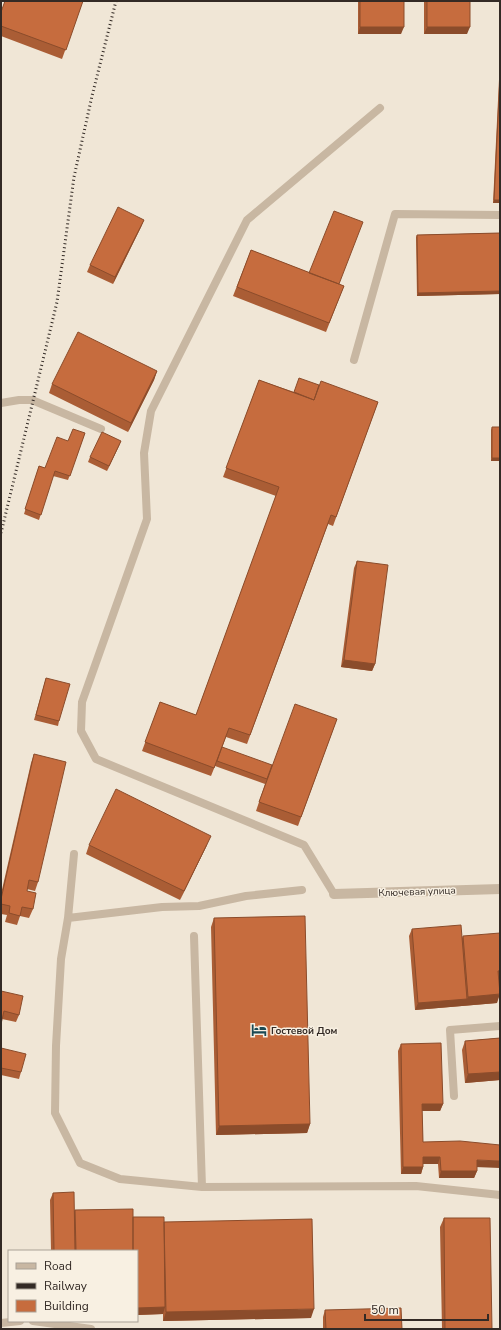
<svg xmlns="http://www.w3.org/2000/svg" width="501" height="1330" font-family="'Nunito Sans',sans-serif">
  <style>
    .lines { fill: none; stroke-linecap: round; stroke-linejoin: round }
    .lane { stroke: #c8b7a2; stroke-width: 8 }
    .street { stroke: #c8b7a2; stroke-width: 10 }
    .rail { stroke: #332a25; stroke-width: 3; stroke-dasharray: 1 3; stroke-linecap: butt }
    .wall { fill: #aa5d35 }
    .shaded-wall { fill: #8b4c2b }
    .building { fill: #c66c3e; stroke: #8b4c2b }
    .labels { text-anchor: middle; stroke-width: 3; stroke-linejoin: round; paint-order: stroke }
    .street-label { font-size: 10px; fill: #332a25; stroke: #f8f0e2 }
    .poi-label { font-size: 10px; font-weight: bold; fill: #332a25; stroke: #f8f0e2; text-anchor: start }
  </style>
  <rect width="100%" height="100%" fill="#f0e6d6"/>
  <g class="lines">
    <!-- lane -->
    <path class="lane" d="M354,360l41,-146 105,1
      M1,403l18,-3h13l69,29
      M74,854l-6,64 -7,41 -5,87 -1,67 25,50 40,16 82,8 214,-1 84,9
      M334,894l-30,-49 -208,-86 -15,-28 1,-29 65,-183 -3,-66 7,-42 96,-191 133,-112
      M68,918l94,-11 37,-1 47,-10 56,-6
      M194,936l8,251
      M454,1096l-4,-66 50,-4
      M33,1321l58,8
      M1,1323l19,-2"/>
    <!-- street -->
    <path class="street" d="M334,894l166,-5"/>
    <!-- rail -->
    <path class="rail" d="M1,533l56,-231 17,-125 18,-81 24,-95"/>
  </g>
  <!-- wall -->
  <path class="wall" d="M83,1l-21,58 -61,-23v-24z
    M358,1h46l-3,33h-43z
    M424,1h46l-3,33h-43z
    M500,59v144h-7z
    M144,220l-3,7 -28,57 -26,-12 3,-7z
    M500,233v61l-83,2 -1,-59 1,-2z
    M251,250l93,36 -18,46 -93,-36z
    M157,371l-3,9 -26,52 -79,-39 3,-9z
    M259,380l35,12 25,-7 59,17 -45,124 -5,-2 -81,220 -21,-7 -6,16 52,12 65,-46 -39,107 -42,-15 9,-27 -50,-18 -4,10 -69,-25 18,-49 36,13 80,-219 -53,-19z
    M492,427h8v34h-9v-31z
    M85,433l-17,47 -15,-4 -14,44 -15,-6 15,-48 6,2z
    M121,441l-14,30 -19,-9 2,-5z
    M357,561l18,103 -3,7 -31,-4 13,-99z
    M46,678l13,43 -1,5 -24,-6z
    M34,754l4,128 -3,9 -8,-2v2l6,18 -4,9 -9,-2 -3,9 -12,-3 2,-7 -6,-1v-20l30,-131z
    M89,845h118l-27,55 -94,-46z
    M214,918l96,206 -3,9 -91,2 -5,-208z
    M412,929l50,9 1,-2 36,43 -2,24 -82,7 -6,-74z
    M1,991l18,24 -3,7 -14,-3z
    M500,1038v42l-35,3 -3,-33 3,-9z
    M401,1044l42,60 -3,7h-18l1,31 54,25v4l-3,7h-35l-1,-14h-15v3l-2,7h-20l-3,-123z
    M1,1048l20,24 -2,7 -18,-4z
    M53,1193l21,18 1,-1 58,7 31,7v-2l147,96 -148,3v-7l-26,1v-64h-86l-1,-51z
    M444,1218l48,111h-50l-2,-102z
    M325,1310l77,19h-79v-12z"/>
  <!-- shaded-wall -->
  <path class="shaded-wall" d="M360,27h44l-3,7h-43z
    M427,27h43l-3,7h-43z
    M494,200h6v3h-7z
    M144,220l-3,7 -28,57 2,-7z
    M500,291v3l-83,2 1,-3z
    M157,371l-3,9 -26,52 3,-9z
    M121,441l-2,5 -12,25 2,-5z
    M492,458h8v3h-9z
    M344,660l31,4 -3,7 -31,-4z
    M211,836l-4,9 -27,55 4,-9z
    M500,970v9l-5,1 3,-9z
    M500,994l-3,9 -82,7 3,-7 49,-4 1,-2z
    M500,1072v8l-35,3 3,-9z
    M422,1104h21l-3,7h-20z
    M310,1124l-3,9 -91,2 3,-9z
    M423,1157h17l-2,7h-18z
    M477,1160l23,1v7l-25,-1z
    M403,1167h20l-2,7h-20z
    M441,1171h36l-3,7h-35z
    M165,1307l-2,7 -26,1v-7z
    M314,1309l-3,9 -148,3 3,-9z"/>
  <!-- building -->
  <path class="building" d="M5,1h78l-17,49 -65,-24v-14z
    M360,1h44v26h-44z
    M427,1h43v26h-43z
    M500,76v124h-6z
    M118,207l26,13 -29,57 -25,-12z
    M334,211l29,11 -24,62 -30,-11z
    M500,233v58l-82,2 -1,-58z
    M251,250l93,36 -15,37 -92,-36z
    M78,332l79,39 -26,52 -79,-39z
    M299,378l20,7 -5,15 -20,-8z
    M259,380l55,20 7,-19 57,21 -42,115 -5,-2 -81,220 -21,-7 -15,40 -69,-26 15,-40 36,13 83,-228 -53,-19z
    M492,427h8v31h-8z
    M73,429l12,4 -15,43 -15,-5 -14,44 -16,-6 14,-43 6,2 12,-31 11,4z
    M102,432l19,9 -12,25 -19,-9z
    M357,561l31,4 -13,99 -31,-4z
    M46,678l24,6 -11,37 -23,-6z
    M295,704l42,15 -36,98 -42,-15z
    M222,747l50,18 -5,14 -50,-18z
    M34,754l32,8 -28,120 -9,-2 -2,11 9,2 -3,16 -11,-2 -2,9 -11,-3 1,-7 -9,-2v-5z
    M116,789l95,47 -27,55 -95,-46z
    M305,916l5,208 -91,2 -5,-208z
    M461,925l6,74 -49,4 -6,-74z
    M500,933v37l-2,1 2,23 -32,3 -5,-61z
    M1,991l22,5 -4,19 -15,-4 -3,13z
    M500,1038v34l-32,2 -3,-33z
    M441,1043l2,61h-21l1,38 37,-1 40,4v16l-23,-1v11h-36l-1,-14h-17v10h-20l-2,-123z
    M1,1048l25,6 -5,18 -20,-4z
    M74,1192l1,59h-21l-1,-58z
    M133,1209v42h-57l-1,-41z
    M133,1217h31l1,90 -28,1v-57h-4z
    M444,1218h46l2,111h-47z
    M312,1219l2,90 -148,3 -2,-90z
    M401,1308l1,21h-76l-1,-19z"/>
  <!-- icons -->
  <defs>
    <g id="hotel-bare" transform="scale(1.2)"><path d="M-6-4.5h1.5V1H6V5H4.5V3h-9V5H-6ZM-4 0a1.8 1.8 0 1 1 3.6 0ZM.5 0V-2.5h3Q6-2.5 6 0Z" fill="#1b4a54" stroke="#f8f0e2" stroke-width="2.5" paint-order="stroke"/></g>
  </defs>
  <g fill-rule="evenodd">
    <use href="#hotel-bare" x="259" y="1030"/>
  </g>
  <g class="labels">
    <!-- street labels -->
    <g class="street-label">
      <text transform="translate(417 891) rotate(-2)" y="4">Ключевая улица</text>
    </g>
    <!-- poi labels -->
    <g class="poi-label">
      <text x="271" y="1034">Гостевой Дом</text>
    </g>
  </g>
  <!-- border -->
  <rect width="501" height="1330" fill="none" stroke="#332a25" stroke-width="4"/>
  <!-- legend -->
  <rect x="8" y="1250" width="130" height="72" fill="#f8f0e2" stroke="#a9a196"/>
  <rect x="16" y="1263" width="20" height="6" fill="#c8b7a2" stroke="#a9a196"/>
  <text x="44" y="1270" font-size="12" fill="#332a25">Road</text>
  <rect x="16" y="1283" width="20" height="6" fill="#332a25" stroke="#a9a196"/>
  <text x="44" y="1290" font-size="12" fill="#332a25">Railway</text>
  <rect x="16" y="1300" width="20" height="12" fill="#c66c3e" stroke="#a9a196"/>
  <text x="44" y="1310" font-size="12" fill="#332a25">Building</text>
  <!-- scale -->
  <path d="M365 1314v6h123v-6" fill="none" stroke="#332a25" stroke-width="2"/>
  <text x="371" y="1314" font-size="12" fill="#332a25" stroke="#f8f0e2" stroke-width="3" paint-order="stroke">50 m</text>
</svg>
